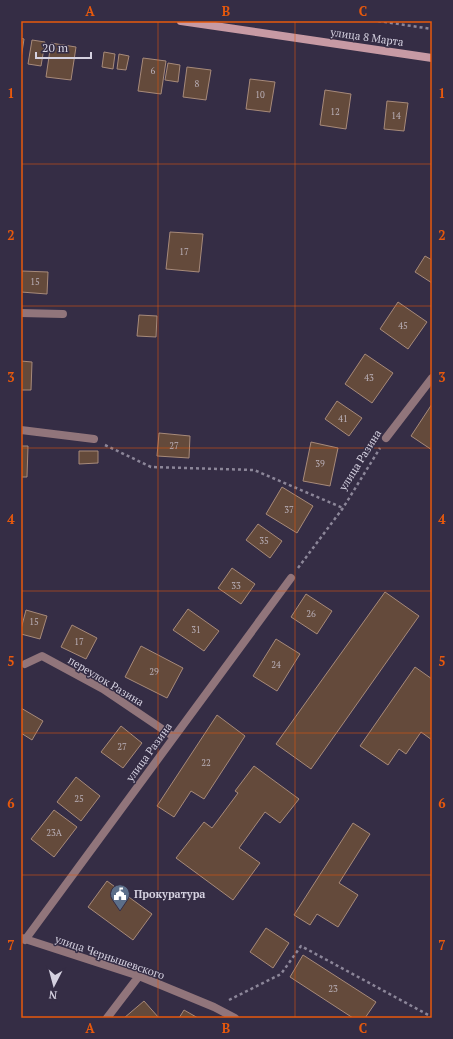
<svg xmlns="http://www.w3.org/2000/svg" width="453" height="1039" font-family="'PT Serif',serif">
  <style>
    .building { fill: #644a3b; stroke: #a78a7a }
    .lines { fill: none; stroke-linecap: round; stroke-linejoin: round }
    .path { stroke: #8c8699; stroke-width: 2.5; stroke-dasharray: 3 3; stroke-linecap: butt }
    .street { stroke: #91757b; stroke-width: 8 }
    .secondary { stroke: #c79aa4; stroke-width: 8 }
    .grid { fill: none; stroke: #e8590c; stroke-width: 1; stroke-opacity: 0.55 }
    .labels { text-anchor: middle; stroke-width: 3; stroke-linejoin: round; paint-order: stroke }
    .number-label { font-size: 9px; fill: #b9afb7 }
    .street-label { font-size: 11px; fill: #d5d1e0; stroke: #352d45 }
    .poi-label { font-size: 11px; font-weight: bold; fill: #d5d1e0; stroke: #352d45; text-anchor: start }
    .neatline { fill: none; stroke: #e8590c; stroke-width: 1.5 }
    .grid-label { font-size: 13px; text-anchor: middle; font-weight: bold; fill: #e8590c }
  </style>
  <rect width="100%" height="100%" fill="#352d45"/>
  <!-- building -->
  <path class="building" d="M21,38l3,1 -3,20z
    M32,40l13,2 -4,24 -13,-2z
    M51,43l25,4 -5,33 -25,-3z
    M104,52l11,2 -2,15 -11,-2z
    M119,54l10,2 -3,14 -9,-1z
    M143,58l23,3 -5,33 -23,-3z
    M168,63l12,2 -2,17 -13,-2z
    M187,67l24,3 -5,30 -23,-3z
    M250,79l25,3 -5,30 -24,-3z
    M325,90l26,4 -5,35 -26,-4z
    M387,101l21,2 -4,28 -20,-2z
    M170,232l33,2 -4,38 -33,-3z
    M425,256l7,4v23l-17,-11z
    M22,271l26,1 -1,22 -26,-2z
    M398,302l29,20 -19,27 -28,-20z
    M139,315l18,1 -1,21 -19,-1z
    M365,354l28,19 -21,30 -27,-19z
    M21,361l11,1 -1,28h-10z
    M337,401l25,17 -13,18 -24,-17z
    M432,404v46l-21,-14z
    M159,433l31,3 -1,22 -32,-2z
    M311,442l27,6 -8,38 -27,-5z
    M21,446h7l-1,31h-6z
    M79,451h19v12l-19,1z
    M282,487l31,19 -16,27 -31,-19z
    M258,524l24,17 -12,17 -24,-18z
    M232,568l23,16 -14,20 -23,-16z
    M385,592l34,24 -108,153 -35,-25z
    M306,594l26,17 -15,23 -26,-17z
    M188,609l31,22 -15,20 -31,-21z
    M26,610l21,6 -7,23 -19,-5v-5z
    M72,625l25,13 -11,21 -25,-12z
    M276,639l24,15 -23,37 -24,-15z
    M141,646l42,22 -16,30 -42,-21z
    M415,667l17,12v61l-11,-8 -15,22 -7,-5 -11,16 -28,-19z
    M21,708l22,13 -11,19 -11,-7z
    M217,715l28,21 -41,63 -13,-8 -17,26 -17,-11z
    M121,726l21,17 -19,25 -22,-16z
    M254,766l45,33 -19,24 -15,-11 -26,36 21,15 -27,37 -57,-42 28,-36 8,6 26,-35 -3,-2z
    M76,777l24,19 -19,25 -24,-19z
    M54,810l23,17 -23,30 -23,-18z
    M353,823l17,11 -31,49 19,12 -20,32 -21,-13 -7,11 -16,-10z
    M107,881l45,33 -19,26 -45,-33z
    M266,928l23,15 -16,25 -23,-16z
    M303,955l73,47 -11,16h-12l-63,-41z
    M144,1001l15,17h-35z
    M184,1010l14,8h-19z"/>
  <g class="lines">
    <!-- path -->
    <path class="path" d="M378,21l54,8
      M105,445l46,22 103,3 89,38
      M298,568l45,-60 37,-60
      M229,1000l52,-26 20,-28 131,71"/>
    <!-- street -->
    <path class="street" d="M21,313l42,1
      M21,430l73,9
      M386,438l46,-60
      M25,664l17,-8 61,33 71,48
      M22,938l117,38 75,31 21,11
      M25,940l266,-362
      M107,1018l32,-42"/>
    <!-- secondary -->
    <path class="secondary" d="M181,21l251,37"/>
  </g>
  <!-- grid -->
  <path class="grid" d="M158,21v997M295,21v997M21,164h411M21,306h411M21,448h411M21,591h411M21,733h411M21,875h411"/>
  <!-- icons -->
  <defs>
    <g id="civic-pin" transform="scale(1)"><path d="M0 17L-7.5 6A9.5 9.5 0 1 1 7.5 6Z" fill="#5c6f8a" stroke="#352d45"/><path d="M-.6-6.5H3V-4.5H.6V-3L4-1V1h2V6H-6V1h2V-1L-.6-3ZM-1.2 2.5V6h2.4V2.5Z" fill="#fff"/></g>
  </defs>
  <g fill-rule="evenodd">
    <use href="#civic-pin" x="120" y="894"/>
  </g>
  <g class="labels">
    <!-- number labels -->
    <g class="number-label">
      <text x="153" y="74">6</text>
      <text x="197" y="87">8</text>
      <text x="260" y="98">10</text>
      <text x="335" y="115">12</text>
      <text x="396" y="119">14</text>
      <text x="184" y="255">17</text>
      <text x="35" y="285">15</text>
      <text x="403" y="329">45</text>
      <text x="369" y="381">43</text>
      <text x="343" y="422">41</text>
      <text x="174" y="449">27</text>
      <text x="320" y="467">39</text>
      <text x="289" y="513">37</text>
      <text x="264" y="544">35</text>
      <text x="236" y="589">33</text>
      <text x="311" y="617">26</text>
      <text x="34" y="625">15</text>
      <text x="196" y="633">31</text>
      <text x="79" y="645">17</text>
      <text x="276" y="668">24</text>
      <text x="154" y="675">29</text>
      <text x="122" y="750">27</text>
      <text x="206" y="766">22</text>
      <text x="79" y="802">25</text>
      <text x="54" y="836">23А</text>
      <text x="333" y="992">23</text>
    </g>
    <!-- street labels -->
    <g class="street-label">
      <text transform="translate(367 37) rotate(8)" y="4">улица 8 Марта</text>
      <text transform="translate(360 460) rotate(-58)" y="4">улица Разина</text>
      <text transform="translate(106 681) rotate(31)" y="4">переулок Разина</text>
      <text transform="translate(149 752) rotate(-54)" y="4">улица Разина</text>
      <text transform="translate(110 957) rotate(19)" y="4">улица Чернышевского</text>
    </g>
    <!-- poi labels -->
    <g class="poi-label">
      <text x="134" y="898">Прокуратура</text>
    </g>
  </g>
  <!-- border -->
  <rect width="453" height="1039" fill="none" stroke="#352d45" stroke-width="44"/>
  <!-- north arrow -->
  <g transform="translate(54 985) rotate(186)" stroke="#352d45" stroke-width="3" paint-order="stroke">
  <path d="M0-3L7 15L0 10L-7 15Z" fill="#d5d1e0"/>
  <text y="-6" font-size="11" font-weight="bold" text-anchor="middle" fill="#d5d1e0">N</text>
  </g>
  <!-- scale -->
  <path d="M36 52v6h55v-6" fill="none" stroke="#d5d1e0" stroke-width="2"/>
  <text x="42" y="52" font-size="12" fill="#d5d1e0" stroke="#352d45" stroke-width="3" paint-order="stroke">20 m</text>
  <rect x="22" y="22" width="409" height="995" class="neatline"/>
  <g class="grid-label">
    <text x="90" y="16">A</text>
    <text x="226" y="16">B</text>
    <text x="363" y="16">C</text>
    <text x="11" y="98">1</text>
    <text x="442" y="98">1</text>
    <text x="11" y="240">2</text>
    <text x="442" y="240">2</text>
    <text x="11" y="382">3</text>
    <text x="442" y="382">3</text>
    <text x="11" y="524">4</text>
    <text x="442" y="524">4</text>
    <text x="11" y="666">5</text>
    <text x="442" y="666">5</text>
    <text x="11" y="808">6</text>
    <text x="442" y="808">6</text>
    <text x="11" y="950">7</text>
    <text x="442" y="950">7</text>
    <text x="90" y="1033">A</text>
    <text x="226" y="1033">B</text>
    <text x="363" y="1033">C</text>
  </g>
</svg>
